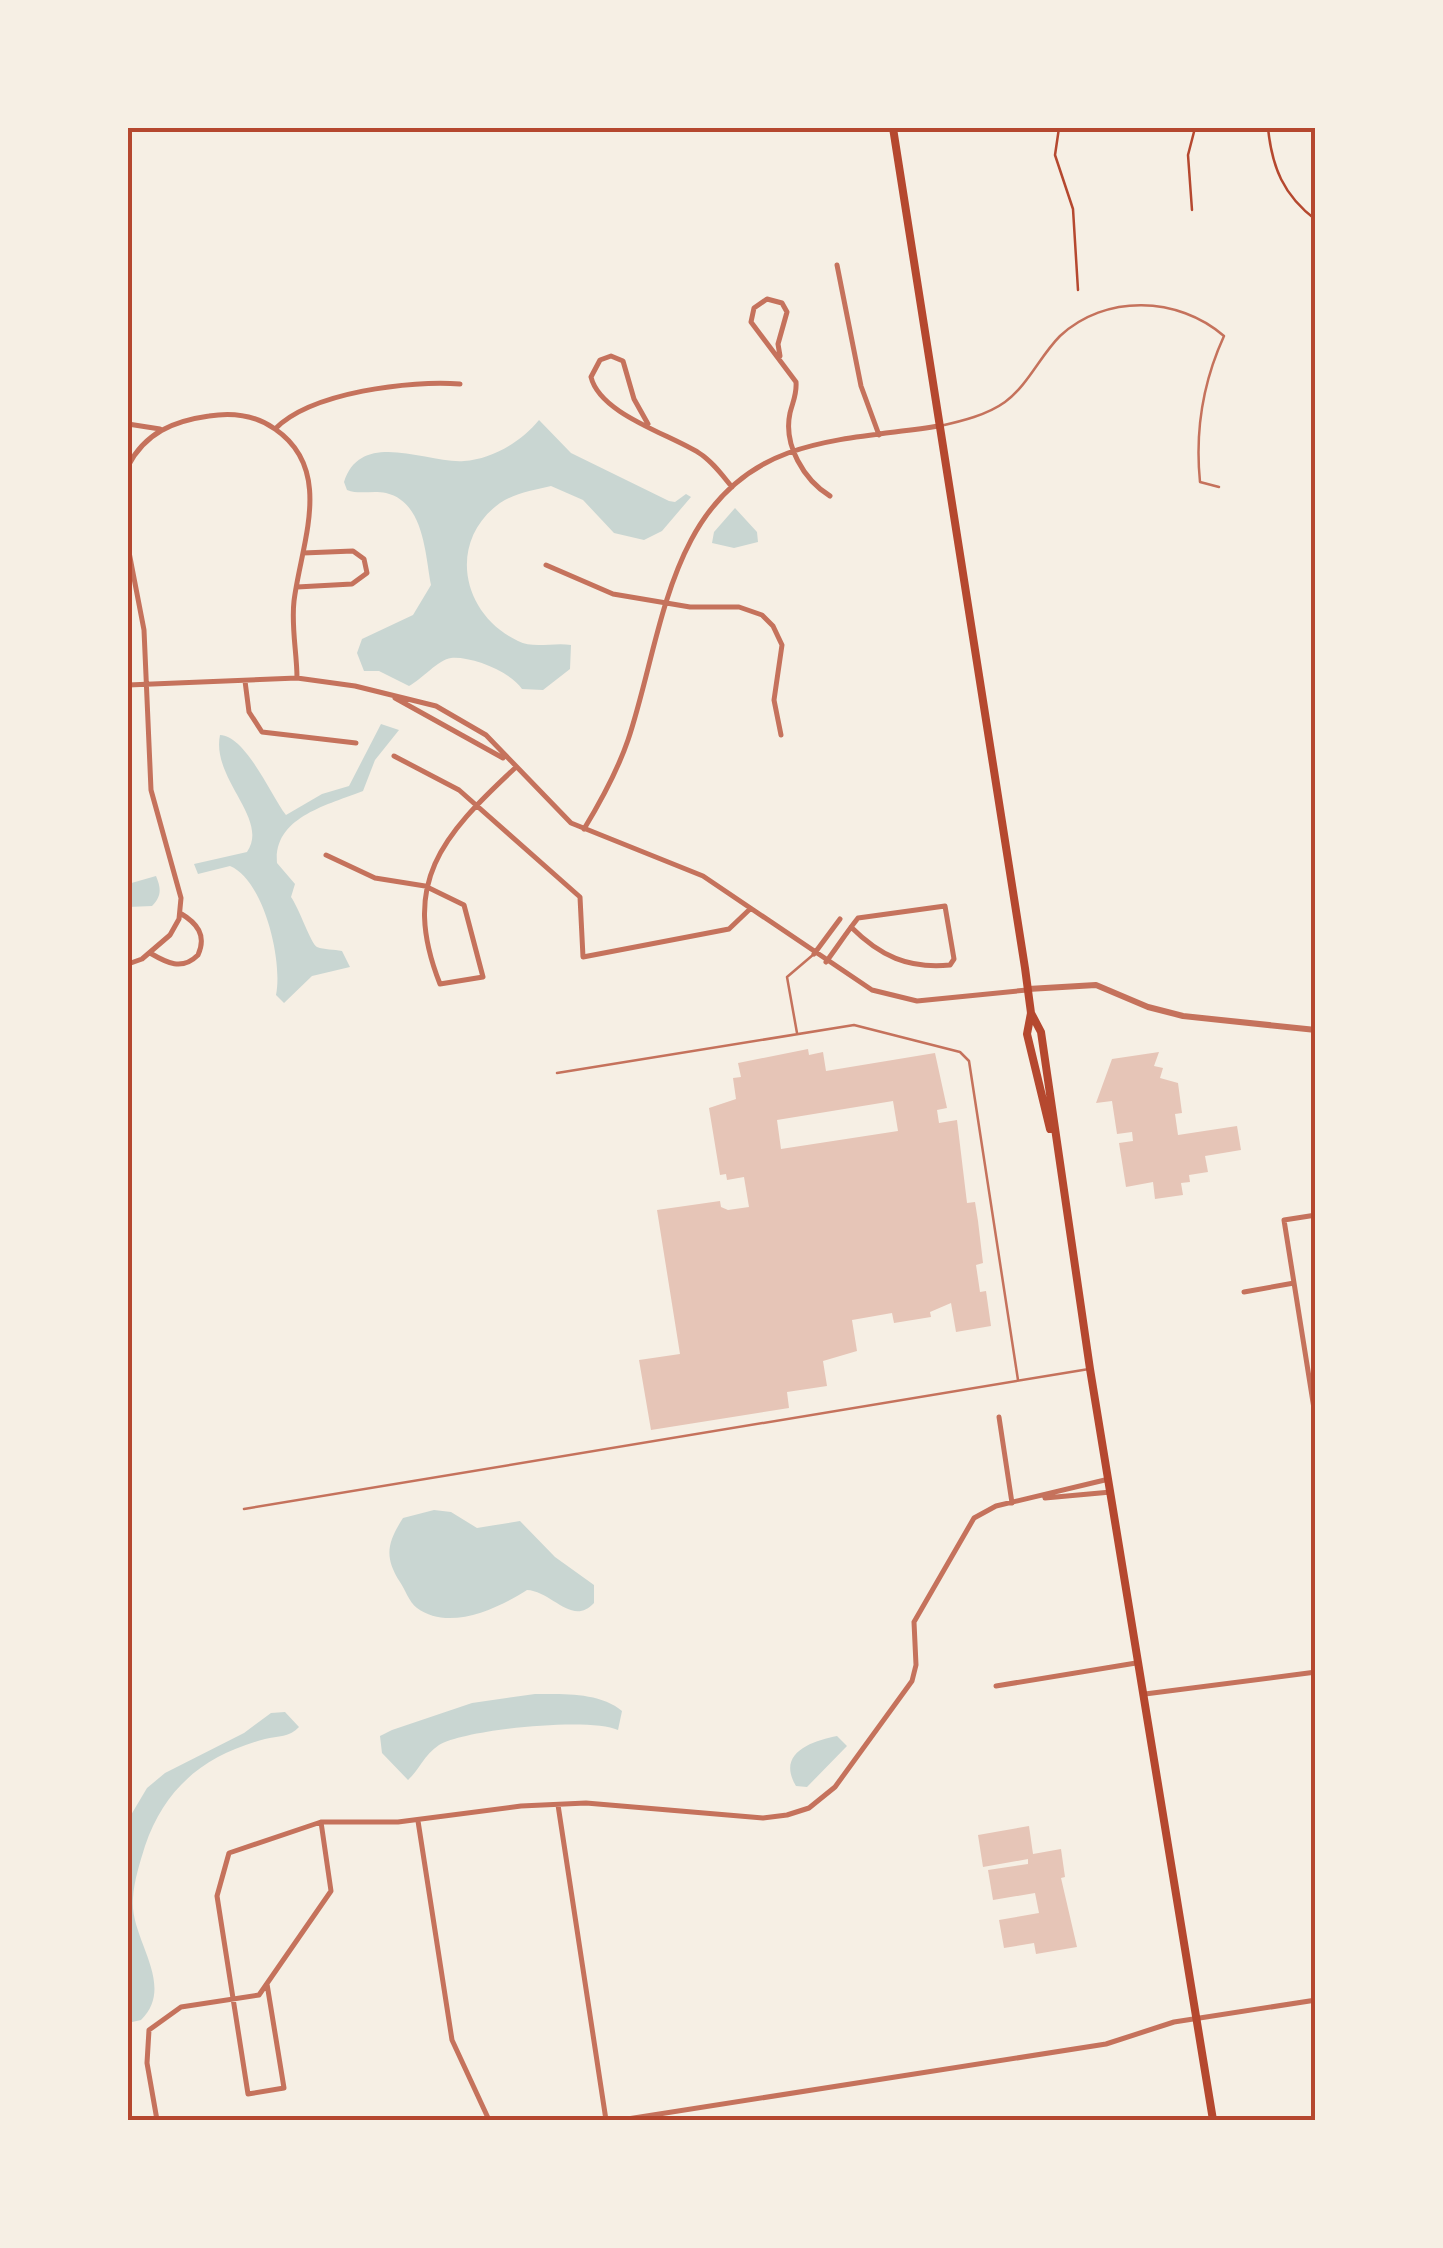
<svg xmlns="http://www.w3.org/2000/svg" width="1443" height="2248" font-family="'Open Sans',sans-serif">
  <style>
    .water { fill: #c9d6d2 }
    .building { fill: #e6c5b7; fill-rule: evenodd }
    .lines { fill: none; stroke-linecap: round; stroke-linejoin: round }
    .path { stroke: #b5482f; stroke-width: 2.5 }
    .service { stroke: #c5725c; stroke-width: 2.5 }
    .minor { stroke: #c5725c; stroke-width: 5 }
    .tertiary { stroke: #c5725c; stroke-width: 6 }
    .secondary { stroke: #b5482f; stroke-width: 8 }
    .neatline { fill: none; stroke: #b5482f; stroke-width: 4 }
  </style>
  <rect width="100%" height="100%" fill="#f6efe4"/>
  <!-- water -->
  <path class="water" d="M539,420l32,33 98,48 6,1 11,-8 5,3 -29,34 -18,9 -30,-7 -31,-33 -32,-14c-17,4 -36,7 -51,17 -53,38 -39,111 18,138 15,8 36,1 53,4l-1,24 -27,21 -21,-1c-13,-19 -53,-33 -71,-31 -12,1 -30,22 -42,28l-30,-15h-15l-7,-18 5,-14 51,-24 18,-30c-6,-32 -7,-83 -45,-92 -14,-3 -26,2 -39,-3l-3,-8c17,-54 84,-18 120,-21 28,-2 57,-19 75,-41z
    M735,508l22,24 1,10 -24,6 -22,-5 2,-11z
    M381,724l18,6 -24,30 -12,31c-35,14 -90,26 -86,72l18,21 -4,13c8,11 20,47 26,50 7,3 17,2 25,4l8,16 -38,9 -28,27 -8,-8c7,-34 -12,-115 -46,-129l-32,8 -4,-10 53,-12c23,-33 -36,-73 -27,-117 26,1 50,59 66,80l36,-21 27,-8z
    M156,876c5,12 6,20 -4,30l-24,1v-23z
    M434,1510l17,2 26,16 43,-7 35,36 39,28v18c-22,24 -42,-12 -67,-13 -28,18 -78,42 -110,18 -8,-6 -12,-19 -17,-26 -16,-25 -13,-39 3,-64z
    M535,1694c27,0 65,-2 87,17l-4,19c-28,-13 -152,-1 -179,15 -15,10 -20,25 -31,35l-26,-27 -2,-17 12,-6 80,-27z
    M285,1712l14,15c-9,10 -21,9 -34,12 -60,16 -100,48 -120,107 -5,16 -11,35 -12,52 -4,41 44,86 8,122l-13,3v-203l19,-32 18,-15 79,-40 27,-20z
    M837,1736l10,10 -40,41 -11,-1c-20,-33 16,-45 41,-50z"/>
  <!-- building -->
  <path class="building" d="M808,1049l1,6 14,-3 3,19 109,-18 12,55 -10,2 2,13 18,-3 10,83 8,-1 3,19 5,42 -7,2 4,27 6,-1 5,35 -35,6 -5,-29 -21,9 1,5 -37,6 -2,-10 -40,7 5,31 -34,10 4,25 -40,6 2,16 -138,22 -12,-70 41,-6 -23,-144 63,-9 1,6 7,3 21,-3 -5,-30 -17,3 -1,-6 -6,1 -11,-67 27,-9 -3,-21 8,-1 -3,-14zM893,1101l5,30 -117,18 -4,-29z
    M1159,1052l-5,14 9,2 -3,10 18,5 4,30 -7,1 3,21 59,-9 4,24 -36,6 3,16 -19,3 1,7 -9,1 2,12 -28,4 -2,-17 -27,5 -7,-44 14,-2 -1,-9 -15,2 -5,-33 -16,2 16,-44z
    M1029,1826l4,28 28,-5 4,28 -4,1 16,69 -41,7 -2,-11 -30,5 -5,-28 40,-7 -4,-20 -42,7 -5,-30 40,-6v-5l-45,8 -5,-32z"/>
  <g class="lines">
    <!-- path -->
    <path class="path" d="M1059,128l-4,27 18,54 5,81
      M1268,128c4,39 15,67 48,92
      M1192,210l-4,-55 7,-27"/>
    <!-- service -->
    <path class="service" d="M940,426c22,-5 47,-11 65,-24 23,-17 35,-46 55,-66 45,-42 118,-40 164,0 -21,46 -29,96 -24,146l19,5
      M797,1033l-10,-56 27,-23
      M557,1073l297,-48 106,27 9,9 49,319
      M244,1509l845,-140"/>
    <!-- minor -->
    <path class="minor" d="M837,265l24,121 18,49
      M780,356l-2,-12 9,-32 -5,-9 -15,-4 -13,9 -3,14 45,60c1,12 -3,19 -6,31 -7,32 14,67 40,83
      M128,424l32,5
      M648,424l-14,-25 -11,-38 -12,-5 -11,4 -9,17c9,37 78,57 108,76 13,8 23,22 33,34
      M275,429c36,-37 136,-49 185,-45
      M128,466c17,-33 45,-45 81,-50 24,-4 46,-1 66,13 60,41 26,115 19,172 -3,26 3,52 3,77
      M128,547l16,83 7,160 30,108 -2,21 -9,16 -28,24 -14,5
      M546,565l67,29 77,13h49l23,8 11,11 9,19 -8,55 7,35
      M297,587l55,-3 15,-11 -3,-14 -11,-8 -50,2
      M245,681l4,31 13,20 94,11
      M128,685l169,-7 58,8 81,20 50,29 85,88 132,53 169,114 45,11 110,-11
      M395,698l108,60
      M394,756l65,34 121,107 3,60 146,-28 21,-20
      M584,829c17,-28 33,-57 44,-89 35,-104 39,-243 160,-287 47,-17 101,-19 151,-27
      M326,855l49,23 50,8 39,19 19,72 -43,7c-40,-101 2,-148 74,-215
      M150,953c17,10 32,18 48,2 9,-20 -1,-32 -18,-42
      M814,954l26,-35
      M826,962c11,-15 21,-30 32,-44l87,-12 9,53 -4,6c-42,4 -70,-9 -99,-38
      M1316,1215l-32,5 32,201
      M1244,1292l50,-9
      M999,1417l13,86
      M1045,1498l66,-6
      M996,1686l140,-23
      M1145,1694l171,-22
      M558,1805l48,315
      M418,1821l34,219 37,80
      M267,1984l17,104 -36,6 -31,-198 12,-43 92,-31h77l123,-16 65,-3 177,15 24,-3 22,-7 26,-21 77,-106 4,-16 -2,-43 60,-104 22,-12 113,-27
      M157,2120l-10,-57 2,-33 32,-23 78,-12 72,-104 -10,-69
      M621,2120l485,-76 68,-22 142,-22"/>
    <!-- tertiary -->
    <path class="tertiary" d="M1028,989l68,-4 52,22 35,9 133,14"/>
    <!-- secondary -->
    <path class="secondary" d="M893,128l132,840 6,45 -4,21 23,95
      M1031,1013l10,19 49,337 123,751"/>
  </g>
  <!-- border -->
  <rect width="1443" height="2248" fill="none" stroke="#f6efe4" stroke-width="260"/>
  <rect x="130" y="130" width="1183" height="1988" class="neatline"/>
</svg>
